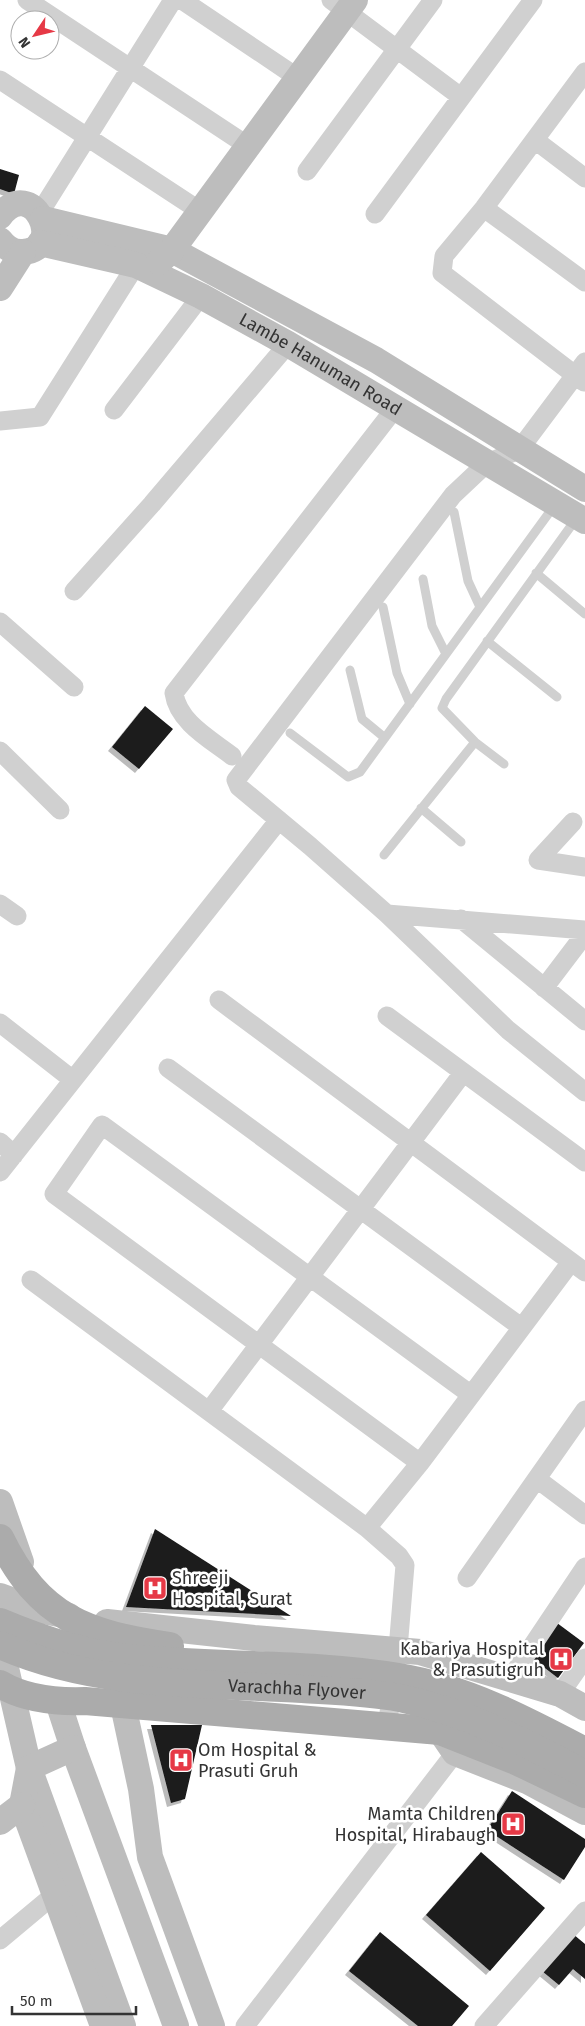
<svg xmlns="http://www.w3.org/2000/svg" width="585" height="2026" font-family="'Fira Sans',sans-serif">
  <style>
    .building { fill: #1a1a1a; filter: url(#shadow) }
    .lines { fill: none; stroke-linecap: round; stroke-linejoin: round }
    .lane { stroke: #d0d0d0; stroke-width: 9 }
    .street { stroke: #d0d0d0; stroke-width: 19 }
    .secondary { stroke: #bdbdbd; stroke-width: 26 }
    .primary { stroke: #ababab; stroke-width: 28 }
    .primary-bridge { stroke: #ababab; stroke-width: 28 }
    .labels { text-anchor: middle; stroke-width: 5; stroke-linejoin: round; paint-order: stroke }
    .street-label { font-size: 18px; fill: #333; stroke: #fff }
    .poi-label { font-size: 18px; fill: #333; stroke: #fff; text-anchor: start }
  </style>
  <defs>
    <filter id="shadow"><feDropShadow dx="-4" dy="4" stdDeviation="0" flood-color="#0004"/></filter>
  </defs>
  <rect width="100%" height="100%" fill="#fff"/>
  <!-- building -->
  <path class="building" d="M0,169l19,6 -5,19 -14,-5z
    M145,706l28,23 -34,40 -27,-22z
    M155,1529l136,87 -165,-9z
    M553,1620l31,23 -26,35 -30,-23z
    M151,1725h51l-17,74 -14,4z
    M512,1791l73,48v8l-21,33 -77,-50z
    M481,1852l64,56 -55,63 -64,-56z
    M380,1932l89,74 -17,20h-34l-69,-55z
    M573,1934l12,10v35l-12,-10 -14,16 -17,-14z"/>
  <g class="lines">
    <!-- lane -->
    <path class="lane" d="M454,512l14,69 12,26
      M536,573l49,41
      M423,579l9,47 14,28
      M383,607l14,66 13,31
      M487,641l70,56
      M350,670l12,49 23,19
      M290,733l58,44 12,-5 194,-266
      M504,764l-29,-22 -33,-34 4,-9 130,-180
      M421,808l40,34
      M384,855l91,-113"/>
    <!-- street -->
    <path class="street" d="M27,0l221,146
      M182,0l116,78
      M331,0l130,97
      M0,80l200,131
      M535,140l50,38
      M307,171l126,-171
      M484,208l101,74
      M39,214l134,-214
      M375,214l158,-214
      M585,362l-66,88 -32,13 -34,32 -217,285 3,7 71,59 77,68 121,116 77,62
      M584,382l-142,-109 2,-17 40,-48 101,-136
      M114,410l87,-114
      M0,421l40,-4 96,-152
      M74,591l78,-87 136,-160
      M0,622l74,65
      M0,751l60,59
      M232,756c-22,-17 -54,-34 -58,-63l222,-286
      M573,822l-35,38 47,7
      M0,904l17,12
      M387,914l198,16
      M461,919l124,102
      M544,988l41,-54
      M219,1000l366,272
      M387,1016l198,146
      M0,1023l73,57
      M168,1068l353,259
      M0,1142l14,13
      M0,1172l279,-352
      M31,1280l336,248 32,28 6,9 -7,84 -11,78
      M209,1411l254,-338
      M420,1463l-366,-269 48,-69 368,269
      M537,1479l48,36
      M367,1528l53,-65 151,-201
      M467,1578l118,-168
      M510,1679l75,-112
      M560,1694l25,-36
      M0,1940l55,-46
      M245,2026l210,-273
      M484,2026l101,-115"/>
    <!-- secondary -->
    <g class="secondary">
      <path d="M0,216c32,-42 68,33 23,36 -10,1 -17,-4 -23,-12"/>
      <path d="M43,219l129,31 204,110 209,129"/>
      <path id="s1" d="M40,243l96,22 65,31 87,48 297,177"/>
      <path d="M159,262l13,-12 183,-250"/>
      <path d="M0,288l23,-36"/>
      <path d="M0,1502l21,60"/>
      <path d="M0,1596l38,14 31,6"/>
      <path d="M107,1622l147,16 166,14 140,42 25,14"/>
      <path d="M0,1642l29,126 94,258"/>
      <path d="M58,1702l15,46 103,278"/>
      <path d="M123,1705l18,84 9,68 62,169"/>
      <path d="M440,1731l15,22 74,29 56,30"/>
      <path d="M73,1748l-44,20 -7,37 81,221"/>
      <path d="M0,1822l22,-17"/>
    </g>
    <!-- primary -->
    <path class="primary" d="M0,1684c25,15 56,18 85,17l355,30 76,30 69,33"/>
    <!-- primary-bridge -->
    <g class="primary-bridge">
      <path d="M0,1538c39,80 86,96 170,108"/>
      <path d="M0,1622c38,16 86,32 127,36 90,9 182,4 272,19 67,11 127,43 186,74"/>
      <path id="s2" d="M0,1645c94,42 201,38 302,44 32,2 66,3 98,9 66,14 125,44 185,76"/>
    </g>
  </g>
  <!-- icons -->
  <defs>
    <g id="hospital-square" transform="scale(1.25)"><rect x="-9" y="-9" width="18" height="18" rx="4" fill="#e63946" stroke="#fff"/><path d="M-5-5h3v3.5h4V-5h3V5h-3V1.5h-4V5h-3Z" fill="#fff"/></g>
  </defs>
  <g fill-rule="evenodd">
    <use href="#hospital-square" x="155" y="1588"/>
    <use href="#hospital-square" x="561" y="1659"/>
    <use href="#hospital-square" x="181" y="1760"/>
    <use href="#hospital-square" x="513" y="1824"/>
  </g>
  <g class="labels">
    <!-- street labels -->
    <g class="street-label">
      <text dy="6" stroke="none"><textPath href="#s1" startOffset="308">Lambe Hanuman Road</textPath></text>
      <text dy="6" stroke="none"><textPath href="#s2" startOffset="302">Varachha Flyover</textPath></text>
    </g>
    <!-- poi labels -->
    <g class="poi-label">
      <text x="172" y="1584">Shreeji<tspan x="172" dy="21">Hospital, Surat</tspan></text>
      <text x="544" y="1655" text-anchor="end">Kabariya Hospital<tspan x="544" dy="21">&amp; Prasutigruh</tspan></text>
      <text x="198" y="1756">Om Hospital &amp;<tspan x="198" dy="21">Prasuti Gruh</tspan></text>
      <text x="496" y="1820" text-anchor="end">Mamta Children<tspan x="496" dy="21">Hospital, Hirabaugh</tspan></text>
    </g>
  </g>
  <!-- north arrow -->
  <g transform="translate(35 35) rotate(235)"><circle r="24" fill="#ffffff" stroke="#adadad"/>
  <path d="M0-4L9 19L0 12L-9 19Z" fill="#e63946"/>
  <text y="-8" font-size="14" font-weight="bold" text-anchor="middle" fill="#333333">N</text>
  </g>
  <!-- scale -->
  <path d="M12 2006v8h124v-8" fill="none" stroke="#333333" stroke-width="2.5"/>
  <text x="20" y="2006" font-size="15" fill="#333333" stroke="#ffffff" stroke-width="4" paint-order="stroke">50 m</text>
</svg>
